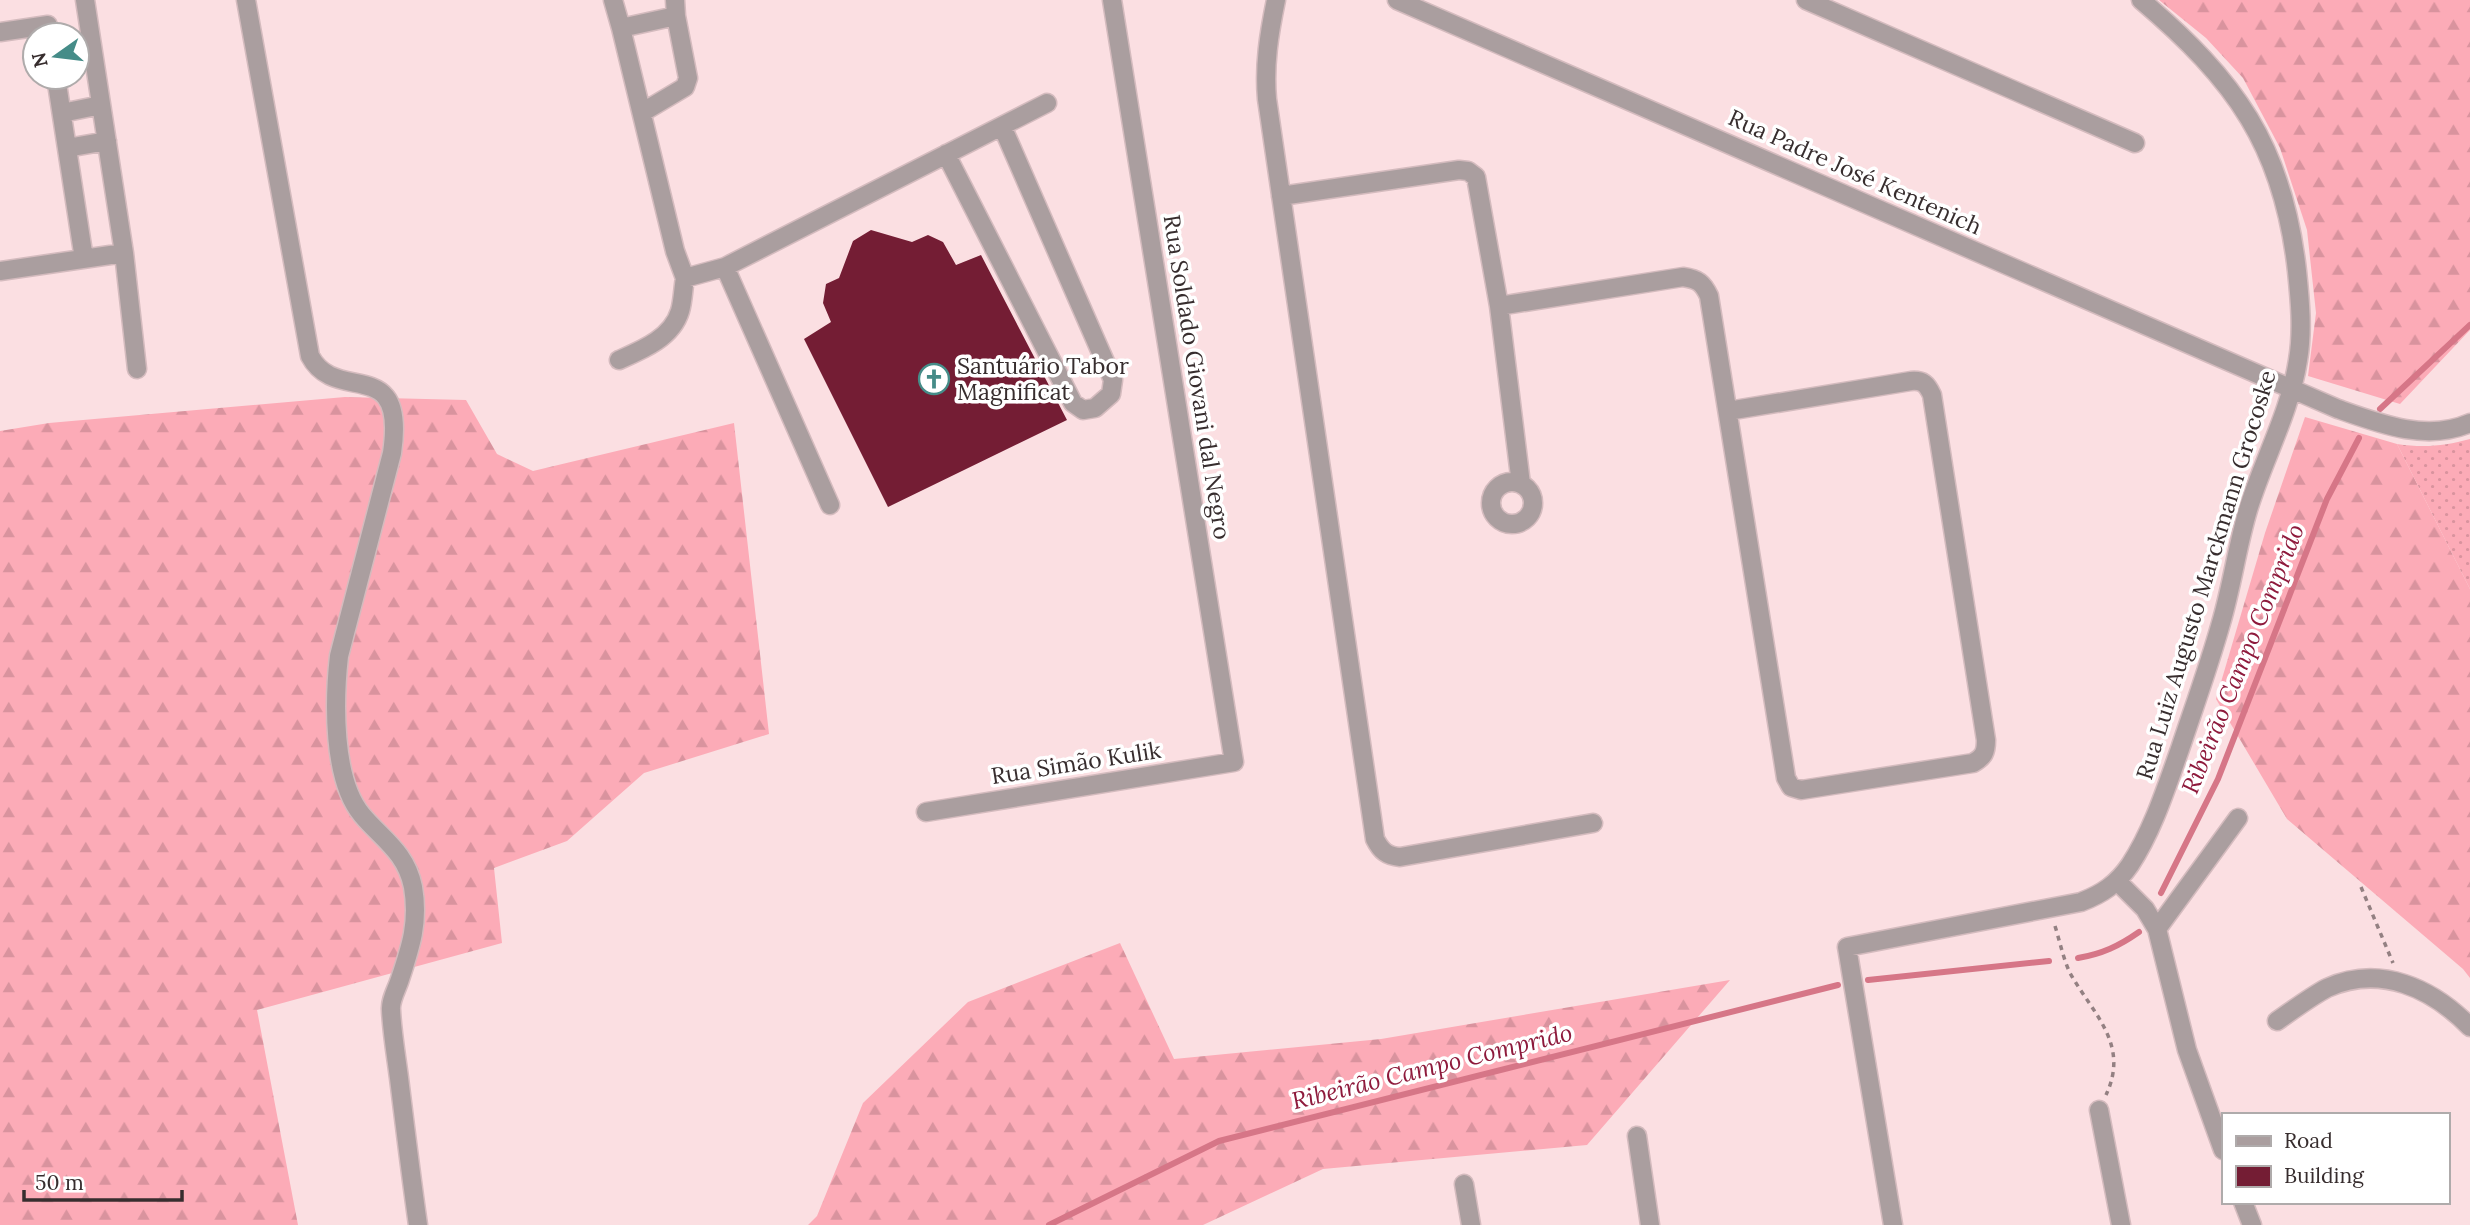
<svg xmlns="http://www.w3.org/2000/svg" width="2470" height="1225" font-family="Lora,serif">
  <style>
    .forest { fill: url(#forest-firs) }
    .park { fill: url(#park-dots) }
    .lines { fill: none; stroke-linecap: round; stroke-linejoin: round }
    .stream { stroke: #d67687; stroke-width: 6 }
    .building { fill: #741d34 }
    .minor-casing { stroke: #d4bbbe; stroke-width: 21 }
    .path { stroke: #938082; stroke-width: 3.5; stroke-dasharray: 5 5; stroke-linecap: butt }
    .minor { stroke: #aa9e9f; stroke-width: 18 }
    .labels { text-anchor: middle; stroke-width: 7; stroke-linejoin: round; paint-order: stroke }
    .street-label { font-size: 23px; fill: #372d2e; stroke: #fff }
    .poi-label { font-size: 23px; fill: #372d2e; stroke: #fff; text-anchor: start }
    .water-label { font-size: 24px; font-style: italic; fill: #8e1a3c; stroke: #fff }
  </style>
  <defs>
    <pattern id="forest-firs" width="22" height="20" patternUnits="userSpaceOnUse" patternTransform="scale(1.75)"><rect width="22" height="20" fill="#fcabb7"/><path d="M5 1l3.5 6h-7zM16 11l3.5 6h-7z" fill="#d9939e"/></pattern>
    <pattern id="park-dots" width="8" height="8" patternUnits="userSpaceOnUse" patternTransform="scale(1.75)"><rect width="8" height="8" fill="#fcabb7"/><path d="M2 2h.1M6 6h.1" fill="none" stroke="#d9939e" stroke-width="1.8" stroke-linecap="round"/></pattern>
  </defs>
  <rect width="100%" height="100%" fill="#fbdfe2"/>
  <!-- forest -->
  <path class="forest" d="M2159,0h311v330l-70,74 -92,-28 8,-63 -9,-83 -27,-82 -37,-70 -37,-40z
    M345,397l121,3 31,54 36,17 201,-48 35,311 -125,39 -77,68 -73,27 8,75 -245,67 41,215h-298v-794l49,-8z
    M2305,417l92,27 73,145v389l-7,-9 -176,-150 -71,-120 49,-166z
    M1120,943l54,116 207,-20 349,-59 -143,165 -264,24 -120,56h-395l9,-9 46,-113 105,-101z"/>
  <!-- park -->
  <path class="park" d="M2470,439v150l-73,-145c27,4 48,2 73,-5z"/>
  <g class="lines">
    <!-- stream -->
    <path class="stream" d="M2380,409l90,-84
      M2161,893l57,-114 109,-280 32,-61
      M2078,958c24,-4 41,-12 61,-26
      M1868,980l181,-19
      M1049,1225l170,-84 619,-156"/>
  </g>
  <!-- building -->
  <path class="building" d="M871,230l41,12 16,-7 15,7 13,23 25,-10 86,165 -179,87 -84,-168 27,-17 -8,-19 3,-19 13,-6 14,-37z"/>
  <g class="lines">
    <!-- minor casing -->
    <g class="minor-casing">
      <path id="minor" d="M85,0l39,253 13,116
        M246,0l64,356c26,50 97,-4 82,97l-53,203c-5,44 -7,123 23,159 20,24 44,37 51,72 6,35 -2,59 -13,92 -3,10 -10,21 -9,31 1,22 5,45 8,68 6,49 12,98 19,147
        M613,0l8,28 55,-12 -1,-16
        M1276,0c-7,34 -12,65 -9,99l108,740c6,12 12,17 25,18l193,-34
        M1397,0l941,409c42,15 89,33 132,14
        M1806,0l329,143
        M621,28l54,223 10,27 40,-11 322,-164
        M0,32l48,-7 2,10
        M56,77l28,182
        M643,112l42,-25 3,-9 -12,-62
        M62,113l39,-8
        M67,148l40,-7
        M946,154l127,249 10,7 12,-2 16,-14 2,-14 -111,-254
        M1281,196l178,-26 9,1 8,6 23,129 22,178
        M725,267l105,238
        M0,271l124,-18
        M1499,306l184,-29c15,2 20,6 26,19l77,482 5,9 10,3 172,-27c11,-6 13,-11 13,-23l-54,-345c-5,-11 -9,-15 -21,-14l-183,30
        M619,360c23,-10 53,-22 61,-49 3,-10 3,-22 5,-33
        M1491 503a21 21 0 1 1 42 0a21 21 0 1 1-42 0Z
        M926,812l308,-50 -122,-762
        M2118,882l27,27 12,20 30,121 36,100
        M2157,929l81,-111
        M2277,1021c16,-11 33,-24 50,-33 53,-24 105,0 143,39
        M2099,1110l22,115
        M1637,1136l13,89
        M1464,1184l7,41
        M2243,1202l9,23
        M1893,1225l-46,-278 234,-45c21,-8 36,-18 49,-37 23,-35 36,-77 50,-116 14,-42 29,-83 41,-126 11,-37 16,-76 27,-113 15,-50 42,-97 50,-150 5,-29 2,-60 -1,-89 -14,-126 -62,-191 -156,-271"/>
    </g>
    <!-- path -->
    <path class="path" d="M2361,887l32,76
      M2055,926c5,16 8,32 15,47 23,41 60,71 36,122"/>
    <!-- minor -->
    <use href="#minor" class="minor"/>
  </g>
  <!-- icons -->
  <defs>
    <g id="church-ring" transform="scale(1.575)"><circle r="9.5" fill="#fff" stroke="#458c88" stroke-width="1.5"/><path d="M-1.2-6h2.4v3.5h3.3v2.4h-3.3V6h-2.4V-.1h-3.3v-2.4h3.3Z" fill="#458c88"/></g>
  </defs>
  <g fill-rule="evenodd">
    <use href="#church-ring" x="934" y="379"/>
  </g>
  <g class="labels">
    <!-- street labels -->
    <g class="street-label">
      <text transform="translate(1855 172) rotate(24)" y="8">Rua Padre José Kentenich</text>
      <text transform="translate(1197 377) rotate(81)" y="8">Rua Soldado Giovani dal Negro</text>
      <text transform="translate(2206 575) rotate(-73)" y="8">Rua Luiz Augusto Marckmann Grocoske</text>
      <text transform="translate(1076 763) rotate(-9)" y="8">Rua Simão Kulik</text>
    </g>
    <!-- poi labels -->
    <g class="poi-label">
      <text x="957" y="374">Santuário Tabor<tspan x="957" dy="26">Magnificat</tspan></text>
    </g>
    <!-- water labels -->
    <g class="water-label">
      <text transform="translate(2243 659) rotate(-68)" y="8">Ribeirão Campo Comprido</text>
      <text transform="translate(1432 1067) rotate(-14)" y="8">Ribeirão Campo Comprido</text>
    </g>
  </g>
  <!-- legend -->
  <rect x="2222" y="1113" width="228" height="91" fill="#ffffff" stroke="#afabab" stroke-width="2"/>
  <rect x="2236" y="1136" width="35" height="10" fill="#aa9e9f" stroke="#afabab" stroke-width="2"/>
  <text x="2284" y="1148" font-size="21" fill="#372d2e">Road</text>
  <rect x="2236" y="1166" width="35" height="21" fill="#741d34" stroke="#afabab" stroke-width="2"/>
  <text x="2284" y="1183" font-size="21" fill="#372d2e">Building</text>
  <!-- north arrow -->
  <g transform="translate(56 56) rotate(256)"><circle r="33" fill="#ffffff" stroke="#afabab" stroke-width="2"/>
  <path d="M0-5L12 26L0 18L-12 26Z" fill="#458c88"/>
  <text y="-10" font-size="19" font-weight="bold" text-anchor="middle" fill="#372d2e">N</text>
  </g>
  <!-- scale -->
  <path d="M24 1190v10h158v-10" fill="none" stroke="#372d2e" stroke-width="3.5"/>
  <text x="35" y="1190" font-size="21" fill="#372d2e" stroke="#ffffff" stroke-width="5" paint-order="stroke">50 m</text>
</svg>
